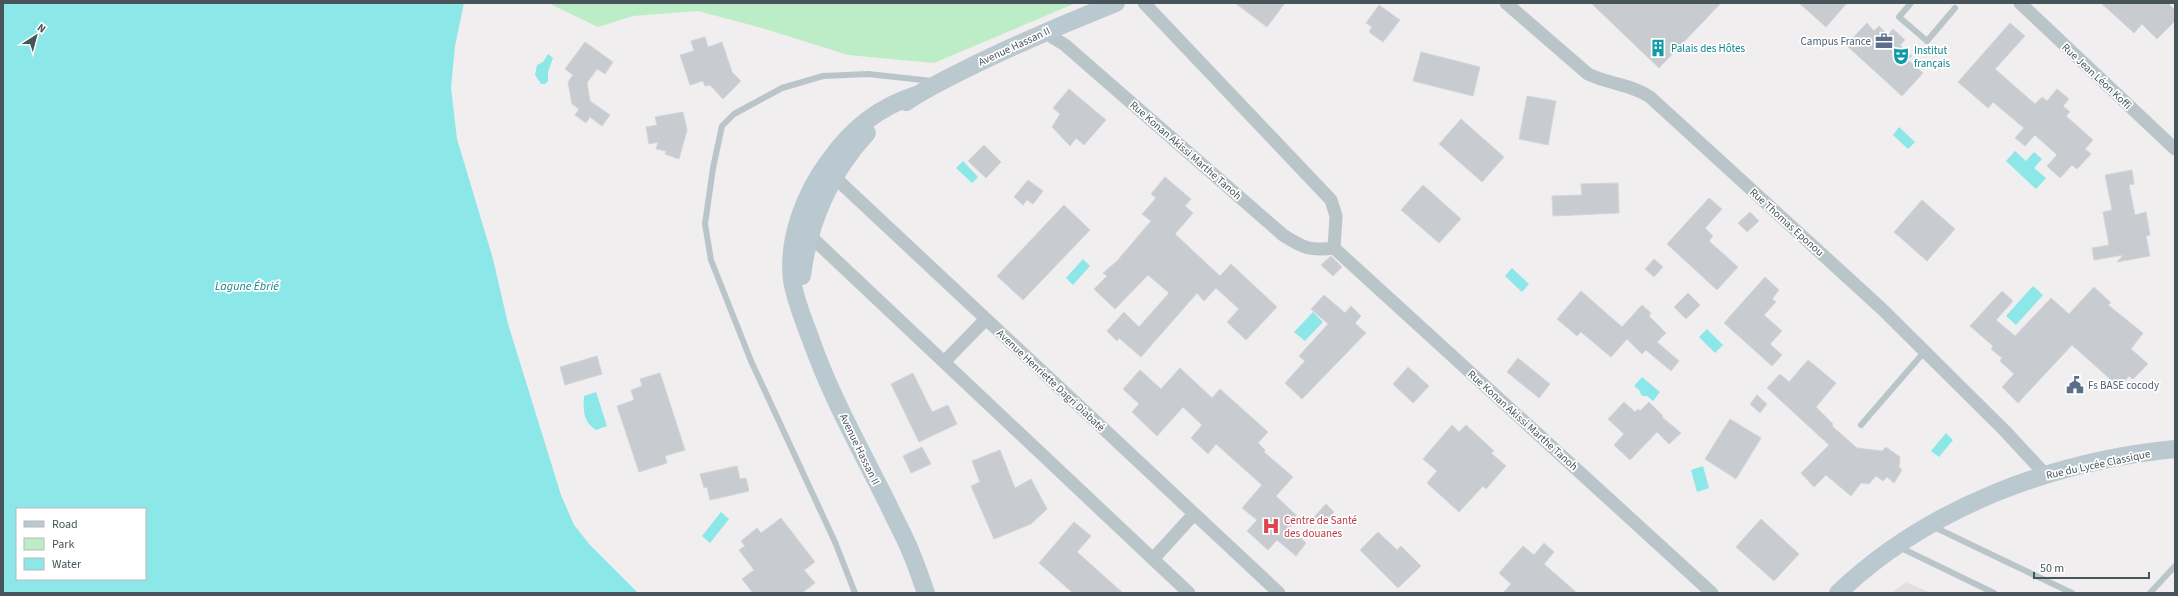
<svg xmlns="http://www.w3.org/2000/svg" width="2178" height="596" font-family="'Source Sans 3',sans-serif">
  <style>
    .education { fill: #e1dfdf }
    .green { fill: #bdedc6 }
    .water { fill: #8ce7e8; fill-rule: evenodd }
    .building { fill: #c8ccd0; stroke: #d2d5d9 }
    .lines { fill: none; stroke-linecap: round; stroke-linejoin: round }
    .lane { stroke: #bac5ca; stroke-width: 6 }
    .street { stroke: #bac5ca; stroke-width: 13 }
    .secondary { stroke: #bac8cf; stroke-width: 18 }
    .labels { text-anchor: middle; stroke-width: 3.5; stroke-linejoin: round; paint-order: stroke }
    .service-label { font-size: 11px; fill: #4e5e75; stroke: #fff; text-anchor: end }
    .street-label { font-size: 11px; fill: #47555a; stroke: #fff }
    .culture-label { font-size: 11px; fill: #0d838f; stroke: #fff; text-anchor: start }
    .health-label { font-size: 11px; fill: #be3a42; stroke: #fff; text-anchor: start }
    .water-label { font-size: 12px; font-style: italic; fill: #128385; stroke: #fff }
  </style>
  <rect width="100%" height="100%" fill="#f0eeee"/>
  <!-- education -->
  <path class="education" d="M1906,582l25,11h-39z"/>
  <!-- green -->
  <path class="green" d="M548,3h528l-142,60 -86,-8 -86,-27 -64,-17 -65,5 -35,11z"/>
  <!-- water -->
  <path class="water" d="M3,3h461l-9,43 -4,42 6,51 36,120 15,65 53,171 13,30 16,20 48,48h-635zM17,509h128v70h-128z
    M548,54l5,4 -5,14v9l-3,3h-4l-6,-9 2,-10 6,-3z
    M1899,127l16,15 -7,7 -15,-14z
    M2015,151l11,10 8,-9 8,7 -8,9 12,10 -10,11 -30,-28z
    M963,161l15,16 -6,6 -16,-15z
    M1083,259l7,7 -17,19 -7,-7z
    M1512,268l17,16 -7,8 -17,-16z
    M2033,286l10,9 -27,30 -10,-9z
    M1313,312l10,10 -18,19 -11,-9z
    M1707,329l16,16 -8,8 -16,-16z
    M1642,377l18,15 -7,9 -6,-5h-5l-3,-6 -5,-4z
    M596,392l11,34 -11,4c-13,-8 -13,-20 -12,-34z
    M1946,433l7,7 -14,17 -8,-6z
    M1703,466l6,22 -12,4 -6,-22z
    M721,512l8,7 -19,24 -8,-7z"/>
  <!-- building -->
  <path class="building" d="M1235,3h50l-18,24z
    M1591,3h130l-62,65z
    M1799,3h48l-21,24z
    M2101,3h67l7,7v11l-18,18 -15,-15 -8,9z
    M1379,5l21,15 -17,22 -14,-10 3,-5 -6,-4z
    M1867,23l7,8 5,-5 9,9 5,-6 12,11 -5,5 12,11 -4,4 15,13 -21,23 -56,-51z
    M2010,23l15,13 -30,33 40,35 7,-7 5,4 10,-12 12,10 -6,7 7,6 -4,4 27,24 -8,9 6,5 -14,15 -5,-4 -12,13 -13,-12 10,-11 -22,-20 -10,11 -10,-8 9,-10 -31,-26 -5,6 -30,-26z
    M705,37l3,10 14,-5 10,30 9,9 -18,18 -13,-14 -5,1 -2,-5 -13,4 -10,-30 14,-4 -3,-10z
    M585,42l28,20 -8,12 -8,-5 -10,14 3,18 20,14 -8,11 -12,-9 -4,6 -11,-8 4,-6 -7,-5 -4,-22 5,-7 -8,-6z
    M1421,52l59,15 -7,29 -60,-15z
    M1069,89l37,31 -22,25 -8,-7 -6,8 -18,-19 8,-13 -7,-6z
    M1527,96l29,5 -8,44 -29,-6z
    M683,112l4,18 -8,29 -14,-5 1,-3 -10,-2 2,-7 -9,2 -3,-17 11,-2 -2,-8z
    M1461,119l43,38 -22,25 -43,-38z
    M984,145l17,17 -15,16 -18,-17z
    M2132,170l2,14 -5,1 6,30 11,-3 4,23 -4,1 4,20 -33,6 6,-7 -29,5 -2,-12 17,-3 -6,-33 9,-2 -7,-35z
    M1165,177l26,22 -6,7 8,7 -18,21 45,42 11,-12 46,43 -31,33 -19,-18 12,-13 -23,-21 -12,13 -7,-8 -56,64 -22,-19 -2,3 -10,-10 17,-19 15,15 30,-34 -21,-18 -33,34 -21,-20 13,-13 -4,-3 14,-12 34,-40 -9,-7 14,-16 -5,-4z
    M1028,180l15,11 -10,13 -6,-4 -4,5 -9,-8z
    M1618,183l1,30 -66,3 -1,-20 30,-1 -1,-11z
    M1423,185l38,34 -22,24 -38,-33z
    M1709,198l13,11 -17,19 8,8 -4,5 29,26 -21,23 -50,-46z
    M1922,200l33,29 -28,32 -33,-29z
    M1064,205l26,25 -67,70 -26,-24z
    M1750,212l9,9 -12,11 -9,-9z
    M1331,256l11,11 -9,9 -12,-11z
    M1654,259l9,8 -9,10 -9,-8z
    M1765,277l14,13 -7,9 4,3 -12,13 18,16 -12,13 12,11 -10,11 -48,-43z
    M2094,287l17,16 -3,2 35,28 -12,16 17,15 -15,15 -4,-3 -10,11 -47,-42 -54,58 -16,-16 12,-13 -14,-13 2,-3 -11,-9 2,-3 -23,-20 32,-35 11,10 -17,19 19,16 36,-38 18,16z
    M1581,291l41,36 20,-22 9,8 -2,3 17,17 -9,9 22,19 -8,10 -25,-21 -4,4 -15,-15 -16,18 -30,-25 -4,4 -20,-17z
    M1688,293l12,12 -14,14 -12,-12z
    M1324,295l21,18 6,-7 10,10 -6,7 11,10 -64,66 -17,-16 20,-22 -6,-5 29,-32 -17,-15z
    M597,356l5,18 -37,11 -5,-18z
    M1518,358l32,26 -11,14 -32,-26z
    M1808,360l28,23 -20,24 17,17 -1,2 25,22 25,3 4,-4 14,10 -1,10 3,3 -8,13 -7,-6 -4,4 -7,-5 -7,8 -8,-1 -10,13 -25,-21 -12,12 -13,-14 28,-28 -62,-57 13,-14 9,8z
    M1408,367l21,19 -16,17 -20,-19z
    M1180,368l32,30 8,-9 48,43 -10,11 7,7 -1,2 29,25 -17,19 22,21 -9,11 17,15 -10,13 -19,-16 -9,10 -21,-19 10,-11 -15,-12 20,-23 -46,-41 -8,10 -17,-16 11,-13 -19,-18 -26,29 -25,-24 7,-8 -16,-15 17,-19 21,19z
    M660,373l25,77 -20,6 2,7 -28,9 -22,-66 17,-6 -3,-10 11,-4 -2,-7z
    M913,373l19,39 16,-7 9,19 -38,18 -28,-58z
    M1757,395l10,9 -7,9 -10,-9z
    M1624,402l11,10 3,-3 2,2 9,-9 14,14 -1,1 19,16 -12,11 -12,-12 -27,28 -16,-15 10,-11 -16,-15z
    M1730,419l31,19 -25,41 -31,-20z
    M1452,425l7,7 7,-7 28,26 -3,2 15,13 -20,23 -3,-3 -24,26 -32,-29 10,-12 -14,-12z
    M922,447l9,17 -20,9 -8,-17z
    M1000,450l15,38 16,-9 16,30 -16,15 -37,15 -23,-53 9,-4 -8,-21z
    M737,466l3,13 6,-1 3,13 -39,9 -3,-13 -3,1 -4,-14z
    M1326,504l8,8 -12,14 -9,-8z
    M781,518l34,44 -11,8 11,13 -13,10h-49l-11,-14 12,-9 -15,-20 6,-4 -4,-5 16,-13 4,5z
    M1761,519l38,35 -25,27 -38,-34z
    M1074,522l17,14 -14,16 46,41h-50l-34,-30z
    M1378,532l19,18 4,-4 20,20 -23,22 -38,-38z
    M1544,543l10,9 -10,12 33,29h-74l8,-9 -12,-11 24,-27 11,9z"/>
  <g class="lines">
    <!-- lane -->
    <path class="lane" d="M1911,3l-12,14 28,24 28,-33
      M1861,425l64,-74
      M1934,527l138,66
      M1899,547l95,46
      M855,593l-20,-51 -84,-181 -40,-101 -6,-36 8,-56 9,-42 12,-12 48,-26 41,-12 45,-2 64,7
      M2150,593l25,-27"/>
    <!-- street -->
    <path class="street" d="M1144,3l187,197 5,16 -2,32
      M1506,3l82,71c20,10 43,10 62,23l232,212 123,122 40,43
      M2020,3l155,146
      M1044,32l21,13 218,190c20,13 27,16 51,13l378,345
      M829,172l450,421
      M806,232l383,361
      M944,362l42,-43
      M1153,559l41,-45"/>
    <!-- secondary -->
    <path class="secondary" d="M916,95c-38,12 -65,34 -87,66 -24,32 -42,78 -37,119 3,20 12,41 19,60 20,57 50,110 77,164 7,16 16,31 22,46 6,14 11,29 16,43
      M906,102c22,-15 46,-26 70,-38 46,-22 92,-42 140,-61
      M802,276c6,-52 29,-105 65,-143
      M1838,593c90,-86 215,-132 337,-144"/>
  </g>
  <!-- icons -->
  <defs>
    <g id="office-bare" transform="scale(1.38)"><path d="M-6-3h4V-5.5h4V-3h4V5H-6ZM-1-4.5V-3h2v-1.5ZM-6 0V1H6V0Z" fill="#5c6f8a" stroke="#fff" stroke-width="2.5" paint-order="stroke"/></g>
    <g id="building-bare" transform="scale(1.38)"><path d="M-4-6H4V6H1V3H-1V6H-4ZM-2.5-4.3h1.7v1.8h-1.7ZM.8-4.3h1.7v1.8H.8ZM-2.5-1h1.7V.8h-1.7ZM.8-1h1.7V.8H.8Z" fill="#0f9aa8" stroke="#fff" stroke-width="2.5" paint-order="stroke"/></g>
    <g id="theatre-bare" transform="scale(1.38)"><path d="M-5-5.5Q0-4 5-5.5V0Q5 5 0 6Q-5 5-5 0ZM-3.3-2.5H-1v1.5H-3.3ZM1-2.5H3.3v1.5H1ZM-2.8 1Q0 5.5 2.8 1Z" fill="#0f9aa8" stroke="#fff" stroke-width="2.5" paint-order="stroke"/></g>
    <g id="civic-bare" transform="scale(1.38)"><path d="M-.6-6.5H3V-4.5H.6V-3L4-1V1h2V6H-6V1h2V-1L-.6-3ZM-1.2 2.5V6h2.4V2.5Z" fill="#5c6f8a" stroke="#fff" stroke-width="2.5" paint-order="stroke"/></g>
    <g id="hospital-bare" transform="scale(1.38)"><path d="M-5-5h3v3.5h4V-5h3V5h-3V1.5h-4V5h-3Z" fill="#e0444e" stroke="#fff" stroke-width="2.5" paint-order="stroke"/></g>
  </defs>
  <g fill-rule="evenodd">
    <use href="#office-bare" x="1884" y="41"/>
    <use href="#building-bare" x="1658" y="48"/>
    <use href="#theatre-bare" x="1901" y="56"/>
    <use href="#civic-bare" x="2075" y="385"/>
    <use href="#hospital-bare" x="1271" y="526"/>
  </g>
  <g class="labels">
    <!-- service labels -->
    <g class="service-label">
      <text x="1871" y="45">Campus France</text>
      <text x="2088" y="389" text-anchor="start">Fs BASE cocody</text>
    </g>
    <!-- street labels -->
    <g class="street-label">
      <text transform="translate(1014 46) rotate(-25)" y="4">Avenue Hassan II</text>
      <text transform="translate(2097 76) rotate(43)" y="4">Rue Jean Léon Koffi</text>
      <text transform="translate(1186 150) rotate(41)" y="4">Rue Konan Akissi Marthe Tanoh</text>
      <text transform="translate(1787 222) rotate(42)" y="4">Rue Thomas Eponou</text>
      <text transform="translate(1051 380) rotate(43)" y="4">Avenue Henriette Dagri Diabaté</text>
      <text transform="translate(1523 420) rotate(42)" y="4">Rue Konan Akissi Marthe Tanoh</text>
      <text transform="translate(860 449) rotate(64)" y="4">Avenue Hassan II</text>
      <text transform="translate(2098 464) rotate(-12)" y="4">Rue du Lycée Classique</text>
    </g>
    <!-- culture labels -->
    <g class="culture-label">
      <text x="1671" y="52">Palais des Hôtes</text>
      <text x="1914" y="54">Institut<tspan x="1914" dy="13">français</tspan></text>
    </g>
    <!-- health labels -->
    <g class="health-label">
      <text x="1284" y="524">Centre de Santé<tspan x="1284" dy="13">des douanes</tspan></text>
    </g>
    <!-- water labels -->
    <g class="water-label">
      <text x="247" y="290">Lagune Ébrié</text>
    </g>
  </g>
  <!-- border -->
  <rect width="2178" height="596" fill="none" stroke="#47555a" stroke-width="8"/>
  <!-- legend -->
  <rect x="16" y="508" width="130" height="72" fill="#ffffff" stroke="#b5bbbd"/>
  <rect x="24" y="521" width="20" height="6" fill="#bac8cf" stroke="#b5bbbd"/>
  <text x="52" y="528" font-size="12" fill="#47555a">Road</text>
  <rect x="24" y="538" width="20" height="12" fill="#bdedc6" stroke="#b5bbbd"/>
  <text x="52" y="548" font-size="12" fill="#47555a">Park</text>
  <rect x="24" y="558" width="20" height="12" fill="#8ce7e8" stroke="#b5bbbd"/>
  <text x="52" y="568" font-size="12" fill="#47555a">Water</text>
  <!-- north arrow -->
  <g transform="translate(36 36) rotate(36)" stroke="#ffffff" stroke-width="3" paint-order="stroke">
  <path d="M0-3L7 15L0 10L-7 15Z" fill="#47555a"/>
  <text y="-6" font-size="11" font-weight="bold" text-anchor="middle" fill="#47555a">N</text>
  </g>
  <!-- scale -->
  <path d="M2034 572v6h115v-6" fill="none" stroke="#47555a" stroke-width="2"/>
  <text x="2040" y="572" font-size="12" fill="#47555a" stroke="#ffffff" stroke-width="3" paint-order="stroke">50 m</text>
</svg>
